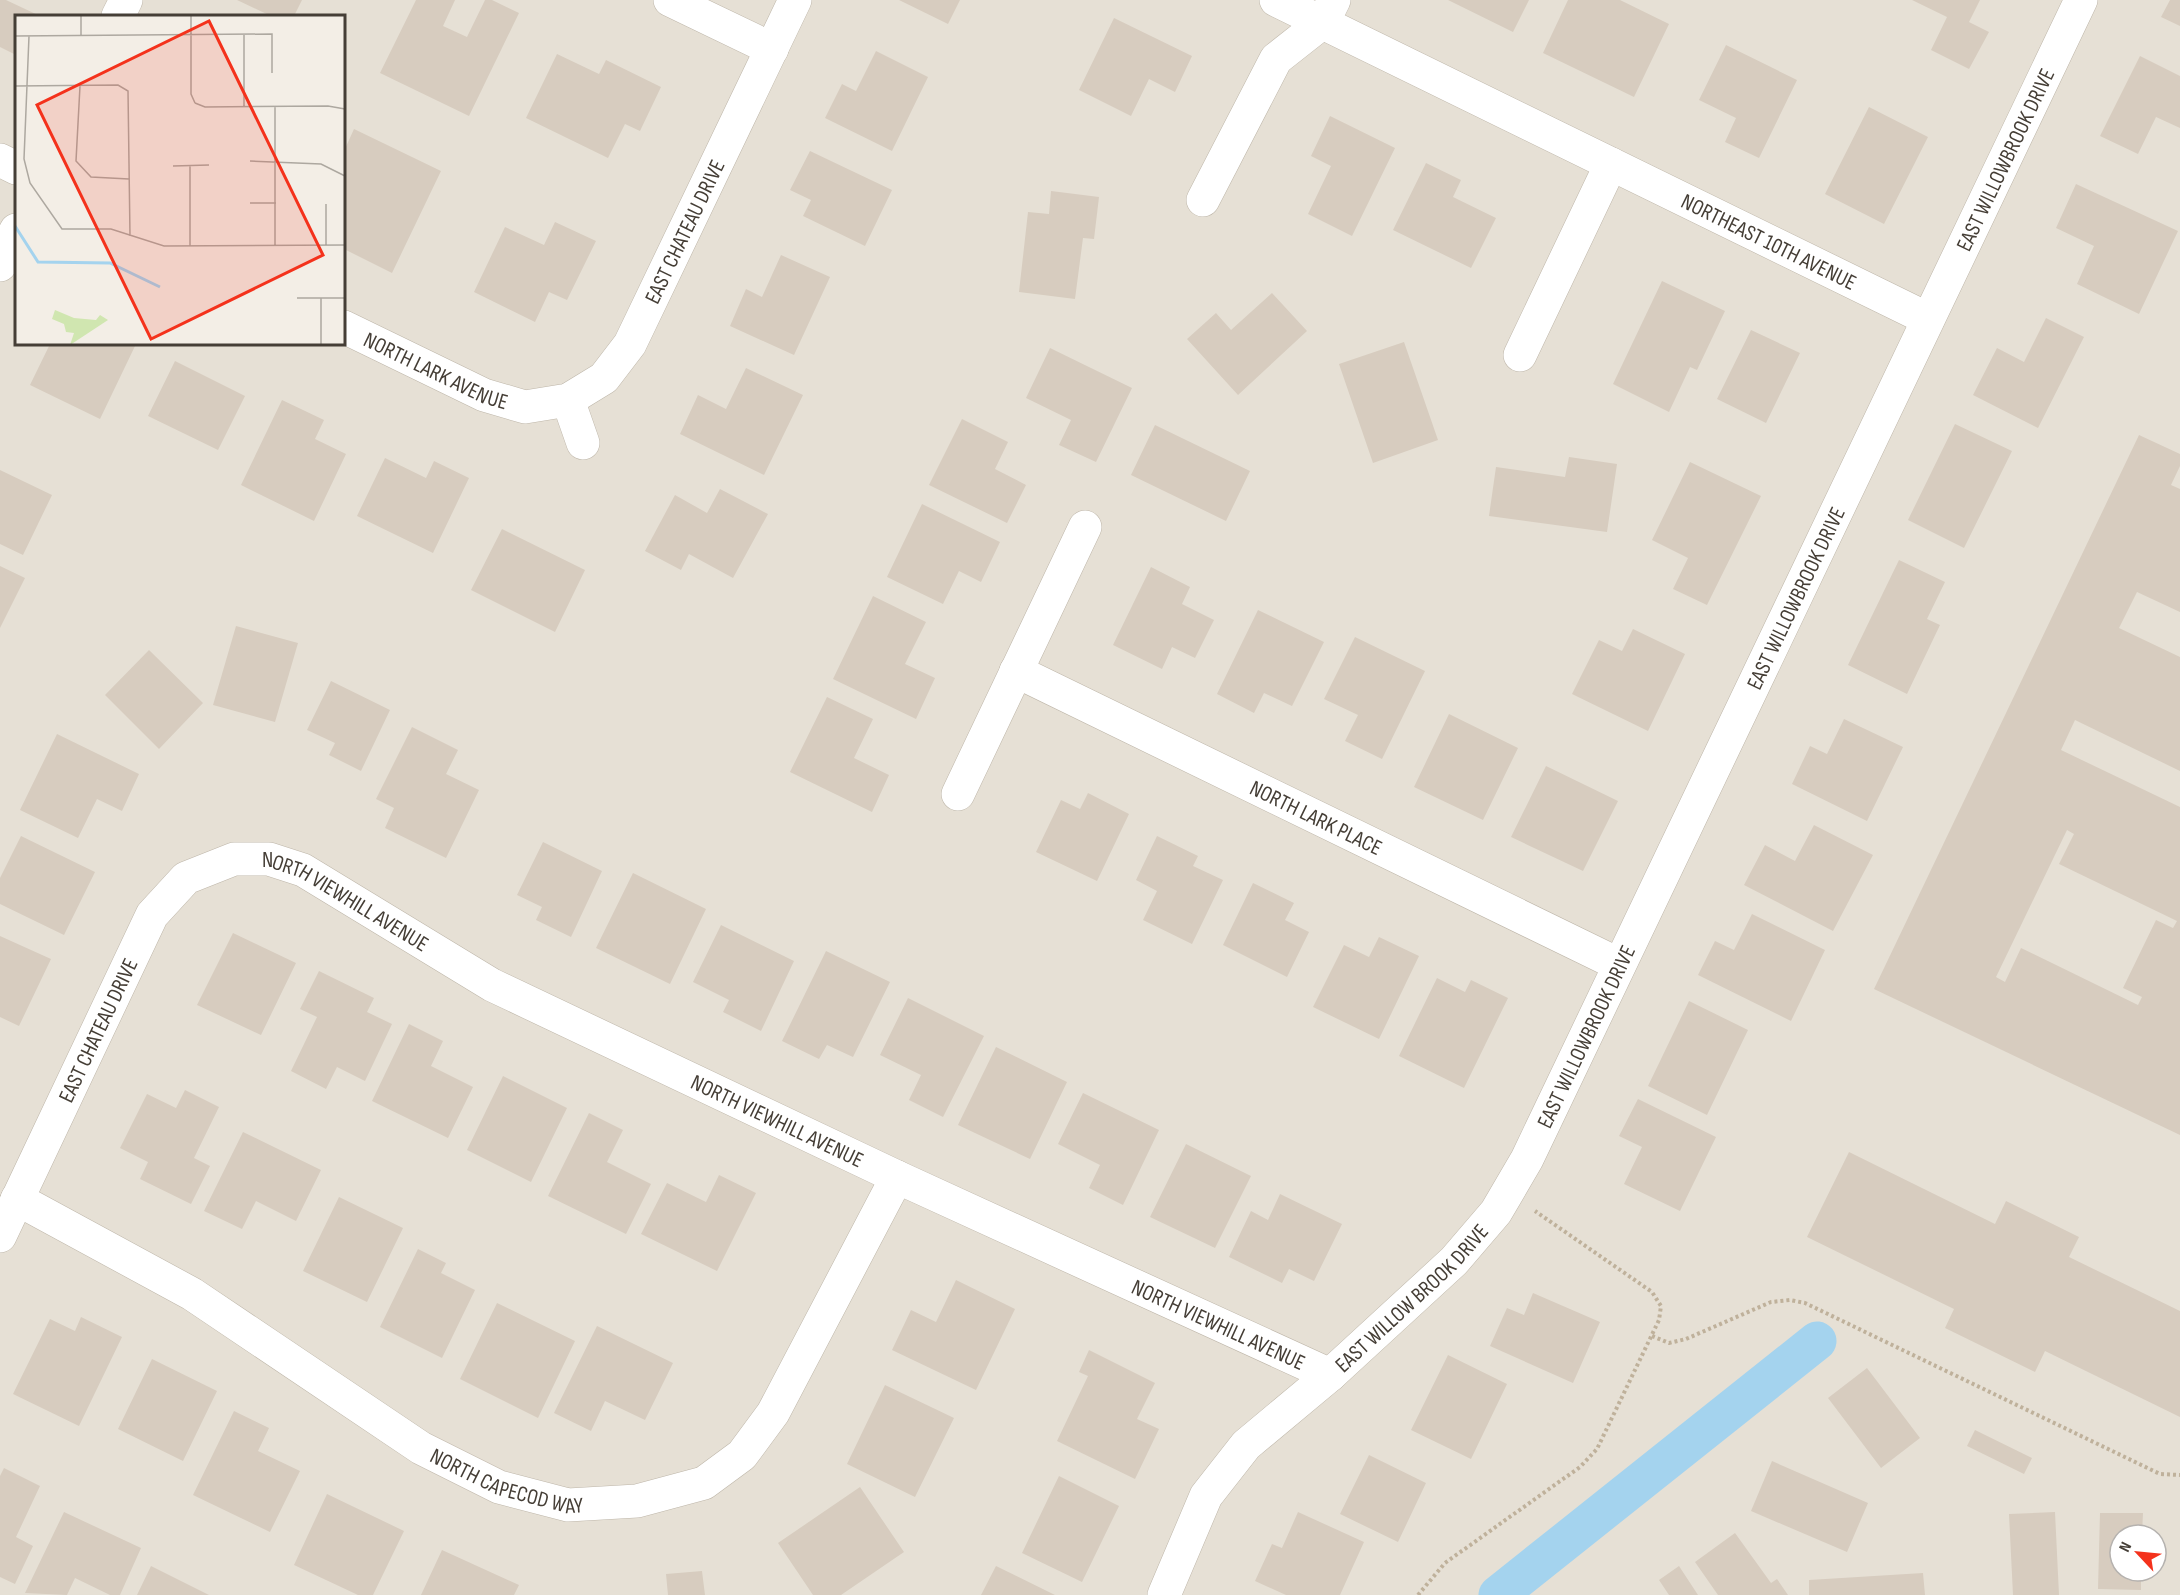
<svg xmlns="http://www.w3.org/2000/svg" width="2180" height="1595" font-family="'Sofia Sans Condensed',sans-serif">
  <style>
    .residential { fill: #e6e0d5; fill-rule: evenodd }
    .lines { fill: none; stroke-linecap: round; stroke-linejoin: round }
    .canal { stroke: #a4d3ee; stroke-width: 39 }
    .building { fill: #d7ccbf; fill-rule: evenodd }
    .minor-casing { stroke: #beb6a9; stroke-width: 34 }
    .path { stroke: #bfb19b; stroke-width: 4; stroke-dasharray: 3 3; stroke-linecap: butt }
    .minor { stroke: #fff; stroke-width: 33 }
    .labels { text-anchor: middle; stroke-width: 4.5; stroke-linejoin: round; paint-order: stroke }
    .street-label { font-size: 22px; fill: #453e36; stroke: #fff }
    .inset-river { fill: none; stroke: #a4d3ee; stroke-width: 3 }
    .inset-road { fill: none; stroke: #ada8a0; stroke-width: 1.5 }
    .view { fill: #f4321c; fill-opacity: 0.15; stroke: #f4321c; stroke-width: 3 }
    .inset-edge { fill: none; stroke: #453e36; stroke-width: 3 }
  </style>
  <rect width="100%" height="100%" fill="#f3eee6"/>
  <!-- residential -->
  <path class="residential" d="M0,0h2180v1595h-2180zM16,16h328v328h-328zM2120,1535h36v36h-36z"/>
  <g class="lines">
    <!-- canal -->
    <path class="canal" d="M1498,1595l319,-254"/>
  </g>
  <!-- building -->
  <path class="building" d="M0,0h6l34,16h-24v39l-16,-8z
    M237,0h65l-8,16h-23z
    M416,0h39l-12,26 24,11 18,-37h7l27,13 -50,103 -89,-43z
    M899,0h61l-12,24z
    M1448,0h81l-16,32z
    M1568,0h52l49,24 -35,73 -91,-44z
    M1912,0h68l-11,22 20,10 -20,37 -38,-19 16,-33z
    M2170,0h10v26l-19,-9z
    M1114,18l78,38 -17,36 -26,-13 -18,37 -52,-26z
    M1726,45l71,35 -38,78 -34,-16 11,-24 -37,-18z
    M876,51l52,26 -36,74 -67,-33 17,-34 14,7z
    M557,54l42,20 7,-14 55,27 -21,44 -15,-7 -17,34 -82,-40z
    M2140,56l40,20v52l-24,-11 -18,37 -38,-18z
    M1869,107l59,30 -44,87 -59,-30z
    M1330,116l65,32 -43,88 -44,-22 23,-48 -20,-10z
    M354,129l87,42 -49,102 -48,-24v-98z
    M810,151l82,39 -27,56 -62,-30 8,-16 -21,-10z
    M1426,163l35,17 -8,17 43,21 -25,50 -78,-38z
    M2076,184l102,47 -39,83 -62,-30 17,-38 -38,-18z
    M1051,191l48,6 -5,42 -11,-1 -8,61 -56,-7 9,-80 21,2z
    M555,222l41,19 -29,59 -18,-8 -14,30 -61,-30 31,-65 39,18z
    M781,255l49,22 -36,78 -64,-29 16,-37 16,8z
    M1662,281l63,30 -28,59 -7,-3 -21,45 -56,-28z
    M1272,293l35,38 -69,64 -51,-56 29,-26 15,17z
    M2046,318l38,19 -46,91 -65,-33 24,-47 27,14z
    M1751,330l49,23 -34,70 -49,-24z
    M1404,342l34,98 -65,23 -34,-99z
    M50,344h86l-36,75 -70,-34z
    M1050,348l82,40 -36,74 -37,-17 12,-25 -45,-22z
    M175,361l70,35 -27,54 -70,-34z
    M746,368l57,27 -39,80 -84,-41 18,-39 28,14z
    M282,400l42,20 -9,19 31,15 -32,67 -73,-36z
    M962,419l46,23 -13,27 31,16 -19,38 -78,-38z
    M1955,424l57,27 -48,97 -56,-28z
    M1155,425l95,46 -24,50 -95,-46z
    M2139,435l41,19v12l-9,19 9,4v123l-43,-20 -18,36 61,29v114l-105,-51 -14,30 119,57v328l-306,-146zM2067,830l7,4 -15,30 118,57 -4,7 -17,-8 -33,68 19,9 -4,8 -117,-57 -16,34 -9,-5z
    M1569,457l48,7 -10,68 -118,-16 7,-49 69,10z
    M385,458l41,20 8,-17 35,17 -36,75 -76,-37z
    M1690,462l71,34 -54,109 -34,-16 15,-31 -36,-18z
    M0,470l52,25 -29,60 -23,-11z
    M720,489l48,25 -35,64 -44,-24 -8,16 -36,-19 30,-56 32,18z
    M922,504l78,38 -19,40 -22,-11 -16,33 -56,-27z
    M502,529l83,41 -30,62 -84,-42z
    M1899,560l46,22 -18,37 13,6 -33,69 -59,-29z
    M0,566l25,12 -25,50z
    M1151,567l39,20 -8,17 32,16 -19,38 -23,-11 -10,22 -49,-24z
    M873,596l53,26 -21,42 30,14 -19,41 -83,-40z
    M1258,610l66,32 -32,64 -28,-13 -10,20 -37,-19z
    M236,626l62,17 -23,79 -62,-17z
    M1633,629l52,25 -37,77 -76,-37 27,-54 23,11z
    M1355,637l70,34 -43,88 -37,-18 13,-26 -34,-16z
    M149,650l54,53 -44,46 -54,-54z
    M331,681l59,29 -29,61 -32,-16 6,-12 -28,-13z
    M827,697l46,22 -19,39 35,17 -17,37 -82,-40z
    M1449,714l69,34 -35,72 -69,-33z
    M1844,719l59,28 -36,74 -75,-37 18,-38 17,8z
    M412,727l46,23 -12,24 33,16 -33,68 -61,-30 9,-20 -18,-9z
    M57,734l82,40 -17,37 -25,-12 -19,39 -58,-28z
    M1546,766l72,35 -35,70 -72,-34z
    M1088,793l41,21 -32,67 -61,-29 25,-52 19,9z
    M1814,825l59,30 -40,76 -89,-46 21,-40 30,16z
    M21,836l74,36 -31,63 -64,-31v-26z
    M1157,836l41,20 -5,10 30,14 -31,64 -49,-24 14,-29 -21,-11z
    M543,842l59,29 -31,66 -35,-17 6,-13 -25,-12z
    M633,873l73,36 -36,75 -74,-36z
    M1253,883l41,20 -9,17 24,12 -22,45 -64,-32z
    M1752,914l73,36 -34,71 -93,-46 17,-34 19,9z
    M721,925l73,36 -33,70 -38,-19 6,-12 -36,-18z
    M233,933l63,30 -35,72 -64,-30z
    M0,936l51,23 -32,67 -19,-9z
    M1379,937l40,19 -40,83 -66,-32 31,-62 25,12z
    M826,951l64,31 -37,75 -26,-12 -8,14 -37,-18z
    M319,971l55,27 -7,14 25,12 -27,57 -28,-14 -11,22 -35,-18 26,-54 -17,-8z
    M1437,978l28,14 6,-12 37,18 -44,90 -65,-32z
    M908,998l76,38 -41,81 -34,-17 12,-25 -41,-20z
    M1689,1001l59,29 -41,85 -59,-29z
    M409,1024l34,17 -12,25 42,21 -25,51 -76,-37z
    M996,1047l71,35 -37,77 -72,-34z
    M503,1076l64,32 -36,74 -64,-32z
    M185,1090l34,17 -25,51 16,8 -19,38 -51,-25 8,-17 -28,-14 27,-54 29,14z
    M1083,1093l76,37 -36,75 -34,-17 11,-23 -42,-21z
    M1638,1099l78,38 -36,74 -56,-27 18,-37 -23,-11z
    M589,1113l34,17 -16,32 44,22 -25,50 -78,-38z
    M243,1132l78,38 -25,51 -40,-20 -14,28 -38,-18z
    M1186,1144l65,32 -36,72 -65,-31z
    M1849,1152l146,72 11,-23 73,36 -10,20 111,54v106l-135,-66 -10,21 -90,-44 9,-19 -147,-72z
    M719,1175l37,18 -39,78 -76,-37 26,-51 39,19z
    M1280,1194l62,30 -28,57 -25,-12 -7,14 -53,-26 22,-46 17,9z
    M339,1197l64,31 -36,74 -64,-31z
    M418,1249l28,14 -5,10 34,17 -33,68 -62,-31z
    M956,1280l59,29 -39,81 -84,-40 19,-40 25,12z
    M1533,1293l67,29 -27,61 -83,-37 17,-38 17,7z
    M497,1303l78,38 -37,77 -78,-39z
    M81,1317l41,20 -43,89 -66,-32 37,-75 25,12z
    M597,1326l76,37 -28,57 -40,-19 -14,30 -37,-18z
    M1089,1350l66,33 -18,36 22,10 -24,50 -78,-38 31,-65 -9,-4z
    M1448,1355l59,29 -36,75 -60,-29z
    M152,1359l65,32 -34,70 -65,-32z
    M1867,1368l53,70 -39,30 -53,-70z
    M885,1385l69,33 -39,79 -68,-33z
    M234,1411l35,17 -11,23 42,20 -30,61 -77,-37z
    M1975,1430l57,28 -8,16 -57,-28z
    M1369,1455l57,28 -28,59 -58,-28z
    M1772,1461l96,42 -21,49 -96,-41z
    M4,1468l36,18 -24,51 17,9 -18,38 -15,-7v-101z
    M1059,1476l60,30 -37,76 -60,-29z
    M860,1487l44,65 -63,43h-28l-35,-52z
    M327,1494l77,37 -31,64h-15l-64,-30z
    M64,1512l77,36 -21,47h-10l-35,-17 -8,17 -42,-2z
    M1298,1512l66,30 -24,53h-54l-31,-14 17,-37 10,4z
    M2055,1512l4,83h-46l-4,-81z
    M2100,1513h43l-1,22h-22v36h21v19l-43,-1z
    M1735,1533l36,50 6,-4 11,16h-70l-23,-33z
    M442,1550l77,35 -5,10h-93z
    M151,1566l58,29h-72z
    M996,1566l59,29h-74z
    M1679,1566l19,29h-29l-10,-15z
    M702,1571l3,24h-37l-2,-21z
    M1923,1573l2,22h-116v-15z"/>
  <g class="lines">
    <!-- minor casing -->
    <g class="minor-casing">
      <g id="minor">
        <path d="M670,0l102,49"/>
        <path id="s1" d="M1276,0l652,319"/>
        <path d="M118,16l8,-16"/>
        <path d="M0,160l16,8"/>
        <path d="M1203,200l73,-141 47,-37 11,-22"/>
        <path d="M0,265l16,-35"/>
        <path id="s2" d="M344,327l140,68 41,12 43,-7 36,-22 26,-34 165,-344"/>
        <path d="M1520,355l91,-191"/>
        <path d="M568,400l15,43"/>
        <path id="s3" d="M1016,671l602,293"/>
        <path d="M958,794l127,-267"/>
        <path id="s4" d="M17,1199l175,95 229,154 78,39 69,18 69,-4 67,-18 38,-28 31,-42 124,-236"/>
        <path id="s5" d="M0,1236l152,-321 34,-37 48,-19h35l34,11 189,115 405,192 433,198"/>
        <path id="s6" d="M1164,1595l42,-99 40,-51 84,-70 124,-114 42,-49 31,-53 554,-1159"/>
      </g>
    </g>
    <!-- path -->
    <path class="path" d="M1652,1336l17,7 17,-4 85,-37 19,-2 15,3 355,171 20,1
      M1418,1595l27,-32 135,-96 17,-18 62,-129 2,-14 -9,-14 -117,-81"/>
    <!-- minor -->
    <use href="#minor" class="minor"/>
  </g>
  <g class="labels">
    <!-- street labels -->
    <g class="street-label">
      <text dy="8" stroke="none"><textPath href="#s6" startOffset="1684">EAST WILLOWBROOK DRIVE</textPath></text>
      <text dy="8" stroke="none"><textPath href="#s2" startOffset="452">EAST CHATEAU DRIVE</textPath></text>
      <text dy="8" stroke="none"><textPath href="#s1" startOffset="549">NORTHEAST 10TH AVENUE</textPath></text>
      <text dy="8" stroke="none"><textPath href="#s2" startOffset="102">NORTH LARK AVENUE</textPath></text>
      <text dy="8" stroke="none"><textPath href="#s6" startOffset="1198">EAST WILLOWBROOK DRIVE</textPath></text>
      <text dy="8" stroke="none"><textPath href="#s3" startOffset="334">NORTH LARK PLACE</textPath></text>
      <text dy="8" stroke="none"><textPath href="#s5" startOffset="579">NORTH VIEWHILL AVENUE</textPath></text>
      <text dy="8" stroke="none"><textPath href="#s5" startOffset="228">EAST CHATEAU DRIVE</textPath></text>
      <text dy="8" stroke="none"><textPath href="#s6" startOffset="712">EAST WILLOWBROOK DRIVE</textPath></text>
      <text dy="8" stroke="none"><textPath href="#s5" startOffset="1065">NORTH VIEWHILL AVENUE</textPath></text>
      <text dy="8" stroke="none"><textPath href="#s6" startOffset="394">EAST WILLOW BROOK DRIVE</textPath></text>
      <text dy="8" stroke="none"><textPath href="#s5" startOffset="1551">NORTH VIEWHILL AVENUE</textPath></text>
      <text dy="8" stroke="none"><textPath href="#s4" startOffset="568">NORTH CAPECOD WAY</textPath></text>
    </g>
  </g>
  <!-- overview -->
  <g transform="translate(15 15)">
    <rect width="330" height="330" fill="#f3eee6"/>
    <path d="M40,295l19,8 22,2 4,-5 8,5 -38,25 4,-12 -8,-1 -2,-8 -12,-5z" fill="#d0e6b0"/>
    <path class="inset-river" d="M0,211l23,36 72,1 50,24"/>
    <path class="inset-road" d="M176,0v79l4,9M229,19v72M0,21l257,-2v39M14,21l-5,123 6,24 32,46h49l53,17 181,-1M66,21v-21M0,71l103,-1 10,6 2,145M65,71l-4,75 15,16 38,2M180,88l10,4 123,-1 17,3M260,91v139M235,146l71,3 24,12M175,150v81M158,151l36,-1M235,188h26M311,230v-41M282,283h48M306,330v-47"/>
    <path class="view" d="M194,6l114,234 -172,84 -114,-234z"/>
    <rect width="330" height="330" class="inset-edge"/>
  </g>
  <!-- north arrow -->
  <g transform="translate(2138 1553) rotate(296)"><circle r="28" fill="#ffffff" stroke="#b5b2af" stroke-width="1.5"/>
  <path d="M0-4.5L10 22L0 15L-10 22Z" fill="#f4321c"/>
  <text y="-9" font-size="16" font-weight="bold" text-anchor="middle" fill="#453e36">N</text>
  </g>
</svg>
